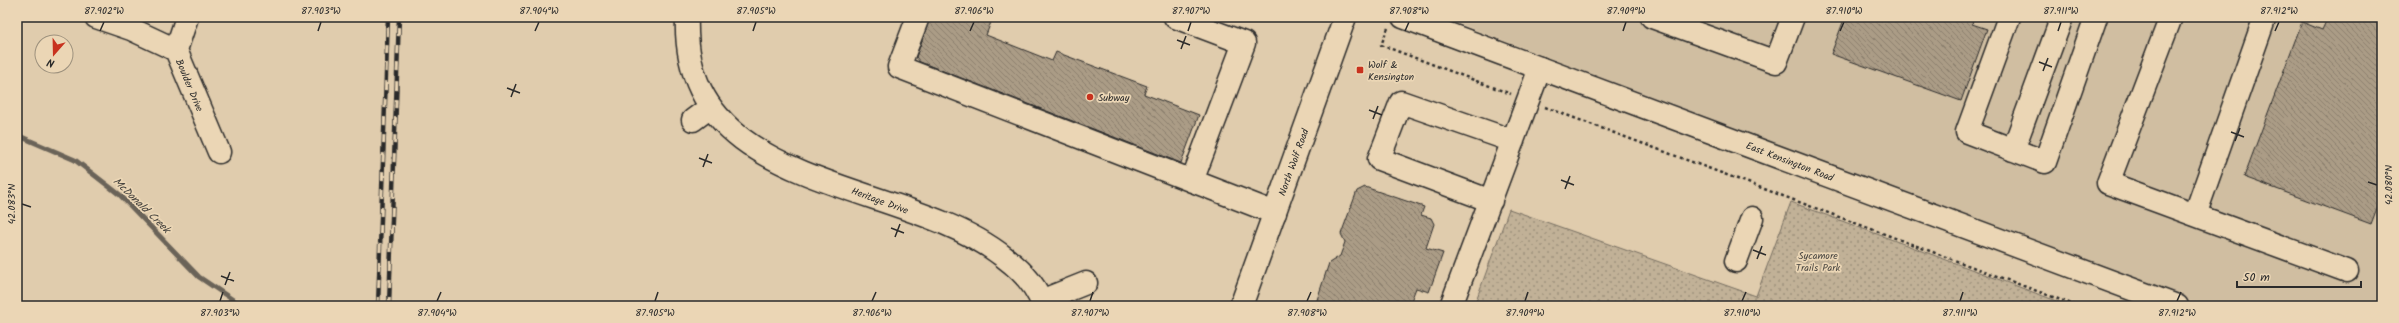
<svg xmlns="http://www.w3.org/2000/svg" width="2399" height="323" font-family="Kalam,sans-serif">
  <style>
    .built { fill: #d0bea1 }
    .park { fill: url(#park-dots); stroke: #766e61 }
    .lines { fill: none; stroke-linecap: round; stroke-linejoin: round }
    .stream { stroke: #6b6459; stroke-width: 5 }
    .building { fill: url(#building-back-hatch); stroke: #2b2b2b }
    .minor-casing { stroke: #2b2b2b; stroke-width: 25 }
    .major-casing { stroke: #2b2b2b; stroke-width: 25 }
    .path { stroke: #2b2b2b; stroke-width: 2.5; stroke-dasharray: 3 3; stroke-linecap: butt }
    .minor { stroke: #ebd6b5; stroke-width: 22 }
    .major { stroke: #ebd6b5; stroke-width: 22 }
    .rail-casing { stroke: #2b2b2b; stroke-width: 4.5 }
    .rail { stroke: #ebd6b5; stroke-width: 3; stroke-dasharray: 9; stroke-linecap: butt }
    .ticks { fill: none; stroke: #2b2b2b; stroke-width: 1.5 }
    .poi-dot { fill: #c8321e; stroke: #ebd6b5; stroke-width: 1.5 }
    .labels { text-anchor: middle; stroke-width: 3.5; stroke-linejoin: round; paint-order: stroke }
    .poi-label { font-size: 10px; fill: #2b2b2b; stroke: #ebd6b5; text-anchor: start }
    .street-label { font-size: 10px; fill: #2b2b2b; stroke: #ebd6b5 }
    .park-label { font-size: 10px; fill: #494641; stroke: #ebd6b5 }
    .water-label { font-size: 11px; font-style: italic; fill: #46433e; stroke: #ebd6b5 }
    .neatline { fill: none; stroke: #2b2b2b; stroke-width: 1.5 }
    .ticks-label { font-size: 10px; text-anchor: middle; fill: #2b2b2b }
  </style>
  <defs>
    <pattern id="park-dots" width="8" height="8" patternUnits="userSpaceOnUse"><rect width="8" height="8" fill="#c1b197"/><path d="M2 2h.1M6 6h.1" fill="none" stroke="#9d907b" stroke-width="1.8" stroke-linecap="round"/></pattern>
    <pattern id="building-back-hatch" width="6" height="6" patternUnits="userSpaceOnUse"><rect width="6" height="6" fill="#ab9c86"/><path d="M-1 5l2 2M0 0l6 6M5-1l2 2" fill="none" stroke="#8b7f6e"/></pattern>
  </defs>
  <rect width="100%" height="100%" fill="#e0ccad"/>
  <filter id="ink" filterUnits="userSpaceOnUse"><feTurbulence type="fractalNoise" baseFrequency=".025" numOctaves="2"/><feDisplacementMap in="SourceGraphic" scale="8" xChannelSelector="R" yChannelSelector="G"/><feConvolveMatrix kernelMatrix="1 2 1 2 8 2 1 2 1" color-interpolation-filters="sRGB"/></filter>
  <g filter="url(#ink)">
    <!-- built -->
    <path class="built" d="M1442,17h940v289h-181z"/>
    <!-- park -->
    <path class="park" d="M1791,202l279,104h-596l35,-97 247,87z"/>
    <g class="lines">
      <!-- stream -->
      <path class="stream" d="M17,135l58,25 45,35 79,82 43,29"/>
    </g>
    <!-- building -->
    <path class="building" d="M930,17h63l-7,18 66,26 4,-9 91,34 -3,8 55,21 -18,48 -261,-101 -4,-5z
      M1845,17h129l-2,7 15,5 -26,72 -130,-47z
      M2328,17h54v178l-11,29 -127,-47 58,-155 20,8z
      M1365,187l59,20 -3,8 10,3 3,6 -8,24 17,5 -14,39 -13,-4 -7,18h-94l14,-43 11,-7 5,-14 -4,-8 16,-43z"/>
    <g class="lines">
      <!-- minor casing -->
      <g class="minor-casing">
        <path id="minor" d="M96,17l35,12 45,21
          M187,17l-11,33 43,102
          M687,17c-7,177 215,159 317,240 16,12 33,29 39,49
          M918,17l-19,50 376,146
          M1175,17l69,26 -52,138
          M1652,17l124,45 17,-45
          M2009,17l-42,115 78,30 51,-145
          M2171,17l-63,166 239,88
          M693,120l16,-12
          M2013,150l49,-133
          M1491,201l-112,-42 22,-57 112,39
          M2195,215l70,-198
          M1736,261l16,-43
          M1041,301l45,-18
          M1451,306l89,-238"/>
      </g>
      <!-- major casing -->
      <g class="major-casing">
        <path id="major" d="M1403,17l774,289
          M1241,306l104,-289"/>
      </g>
      <!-- path -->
      <path class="path" d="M1388,28l-7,17 130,49
        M1545,107l532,199"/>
      <!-- minor -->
      <use href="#minor" class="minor"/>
      <!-- major -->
      <use href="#major" class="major"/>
      <!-- rail casing -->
      <g class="rail-casing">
        <path id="rail" d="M378,306l10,-289
          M389,306l10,-289"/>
      </g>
      <!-- rail -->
      <use href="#rail" class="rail"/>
    </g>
  </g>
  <!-- ticks -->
  <path class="ticks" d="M100,31l4,-9M318,31l3,-9M535,31l4,-9M753,31l3,-9M970,31l4,-9M1188,31l3,-9M1405,31l4,-9M1623,31l3,-9M1840,31l4,-9M2058,31l3,-9M2275,31l4,-9M1177,40l13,5M1181,49l5,-13M2039,62l13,5M2043,71l5,-13M507,88l13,5M511,97l5,-13M1369,110l13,5M1373,119l5,-13M2231,132l13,5M2235,141l5,-13M699,158l13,5M703,167l5,-13M1561,180l13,5M2368,182l9,3M1565,189l5,-13M22,204l9,3M891,228l13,5M895,237l5,-13M1753,250l13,5M1757,259l5,-13M221,276l13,5M225,285l5,-13M220,301l3,-9M437,301l4,-9M655,301l3,-9M872,301l4,-9M1090,301l3,-9M1307,301l4,-9M1525,301l3,-9M1742,301l4,-9M1960,301l3,-9M2177,301l4,-9"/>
  <!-- markers -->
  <g class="poi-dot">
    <rect x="1356" y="66" width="8" height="8" rx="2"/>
    <circle cx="1090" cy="97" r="4"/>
  </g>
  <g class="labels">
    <!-- poi labels -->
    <g class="poi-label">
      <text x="1368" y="68">Wolf &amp;<tspan x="1368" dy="12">Kensington</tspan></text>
      <text x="1098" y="101">Subway</text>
    </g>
    <!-- street labels -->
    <g class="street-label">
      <text transform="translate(190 85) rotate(67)" y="4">Boulder Drive</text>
      <text transform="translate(1790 161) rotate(21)" y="4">East Kensington Road</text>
      <text transform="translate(1293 162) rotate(-70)" y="4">North Wolf Road</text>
      <text transform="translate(880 200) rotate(20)" y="4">Heritage Drive</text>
    </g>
    <!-- park labels -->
    <g class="park-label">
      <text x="1818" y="259">Sycamore<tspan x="1818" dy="12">Trails Park</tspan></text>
    </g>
    <!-- water labels -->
    <g class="water-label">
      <text transform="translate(142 205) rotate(44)" y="4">McDonald Creek</text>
    </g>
  </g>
  <!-- margin -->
  <rect width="2399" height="323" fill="none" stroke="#ebd6b5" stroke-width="44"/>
  <!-- north arrow -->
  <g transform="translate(54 54) rotate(200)"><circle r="19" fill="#ebd6b5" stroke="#9e927e"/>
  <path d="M0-3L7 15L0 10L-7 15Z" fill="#c8321e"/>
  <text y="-6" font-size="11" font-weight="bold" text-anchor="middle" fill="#2b2b2b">N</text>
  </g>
  <!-- scale -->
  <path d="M2237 281v6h124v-6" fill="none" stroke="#2b2b2b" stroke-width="2"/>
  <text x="2243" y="281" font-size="12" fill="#2b2b2b" stroke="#ebd6b5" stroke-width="3" paint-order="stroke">50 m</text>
  <rect x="22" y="22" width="2355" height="279" class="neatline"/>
  <g class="ticks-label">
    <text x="104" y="14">87.902°W</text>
    <text x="321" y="14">87.903°W</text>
    <text x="539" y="14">87.904°W</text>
    <text x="756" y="14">87.905°W</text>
    <text x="974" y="14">87.906°W</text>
    <text x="1191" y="14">87.907°W</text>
    <text x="1409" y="14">87.908°W</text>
    <text x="1626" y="14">87.909°W</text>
    <text x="1844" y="14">87.910°W</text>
    <text x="2061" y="14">87.911°W</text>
    <text x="2279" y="14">87.912°W</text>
    <text transform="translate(2388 185) rotate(-90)" y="4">42.080°N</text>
    <text transform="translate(11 204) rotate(-90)" y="4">42.083°N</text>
    <text x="220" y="316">87.903°W</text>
    <text x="437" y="316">87.904°W</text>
    <text x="655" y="316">87.905°W</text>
    <text x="872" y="316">87.906°W</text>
    <text x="1090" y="316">87.907°W</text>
    <text x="1307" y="316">87.908°W</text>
    <text x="1525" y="316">87.909°W</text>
    <text x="1742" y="316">87.910°W</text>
    <text x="1960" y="316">87.911°W</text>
    <text x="2177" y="316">87.912°W</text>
  </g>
</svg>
